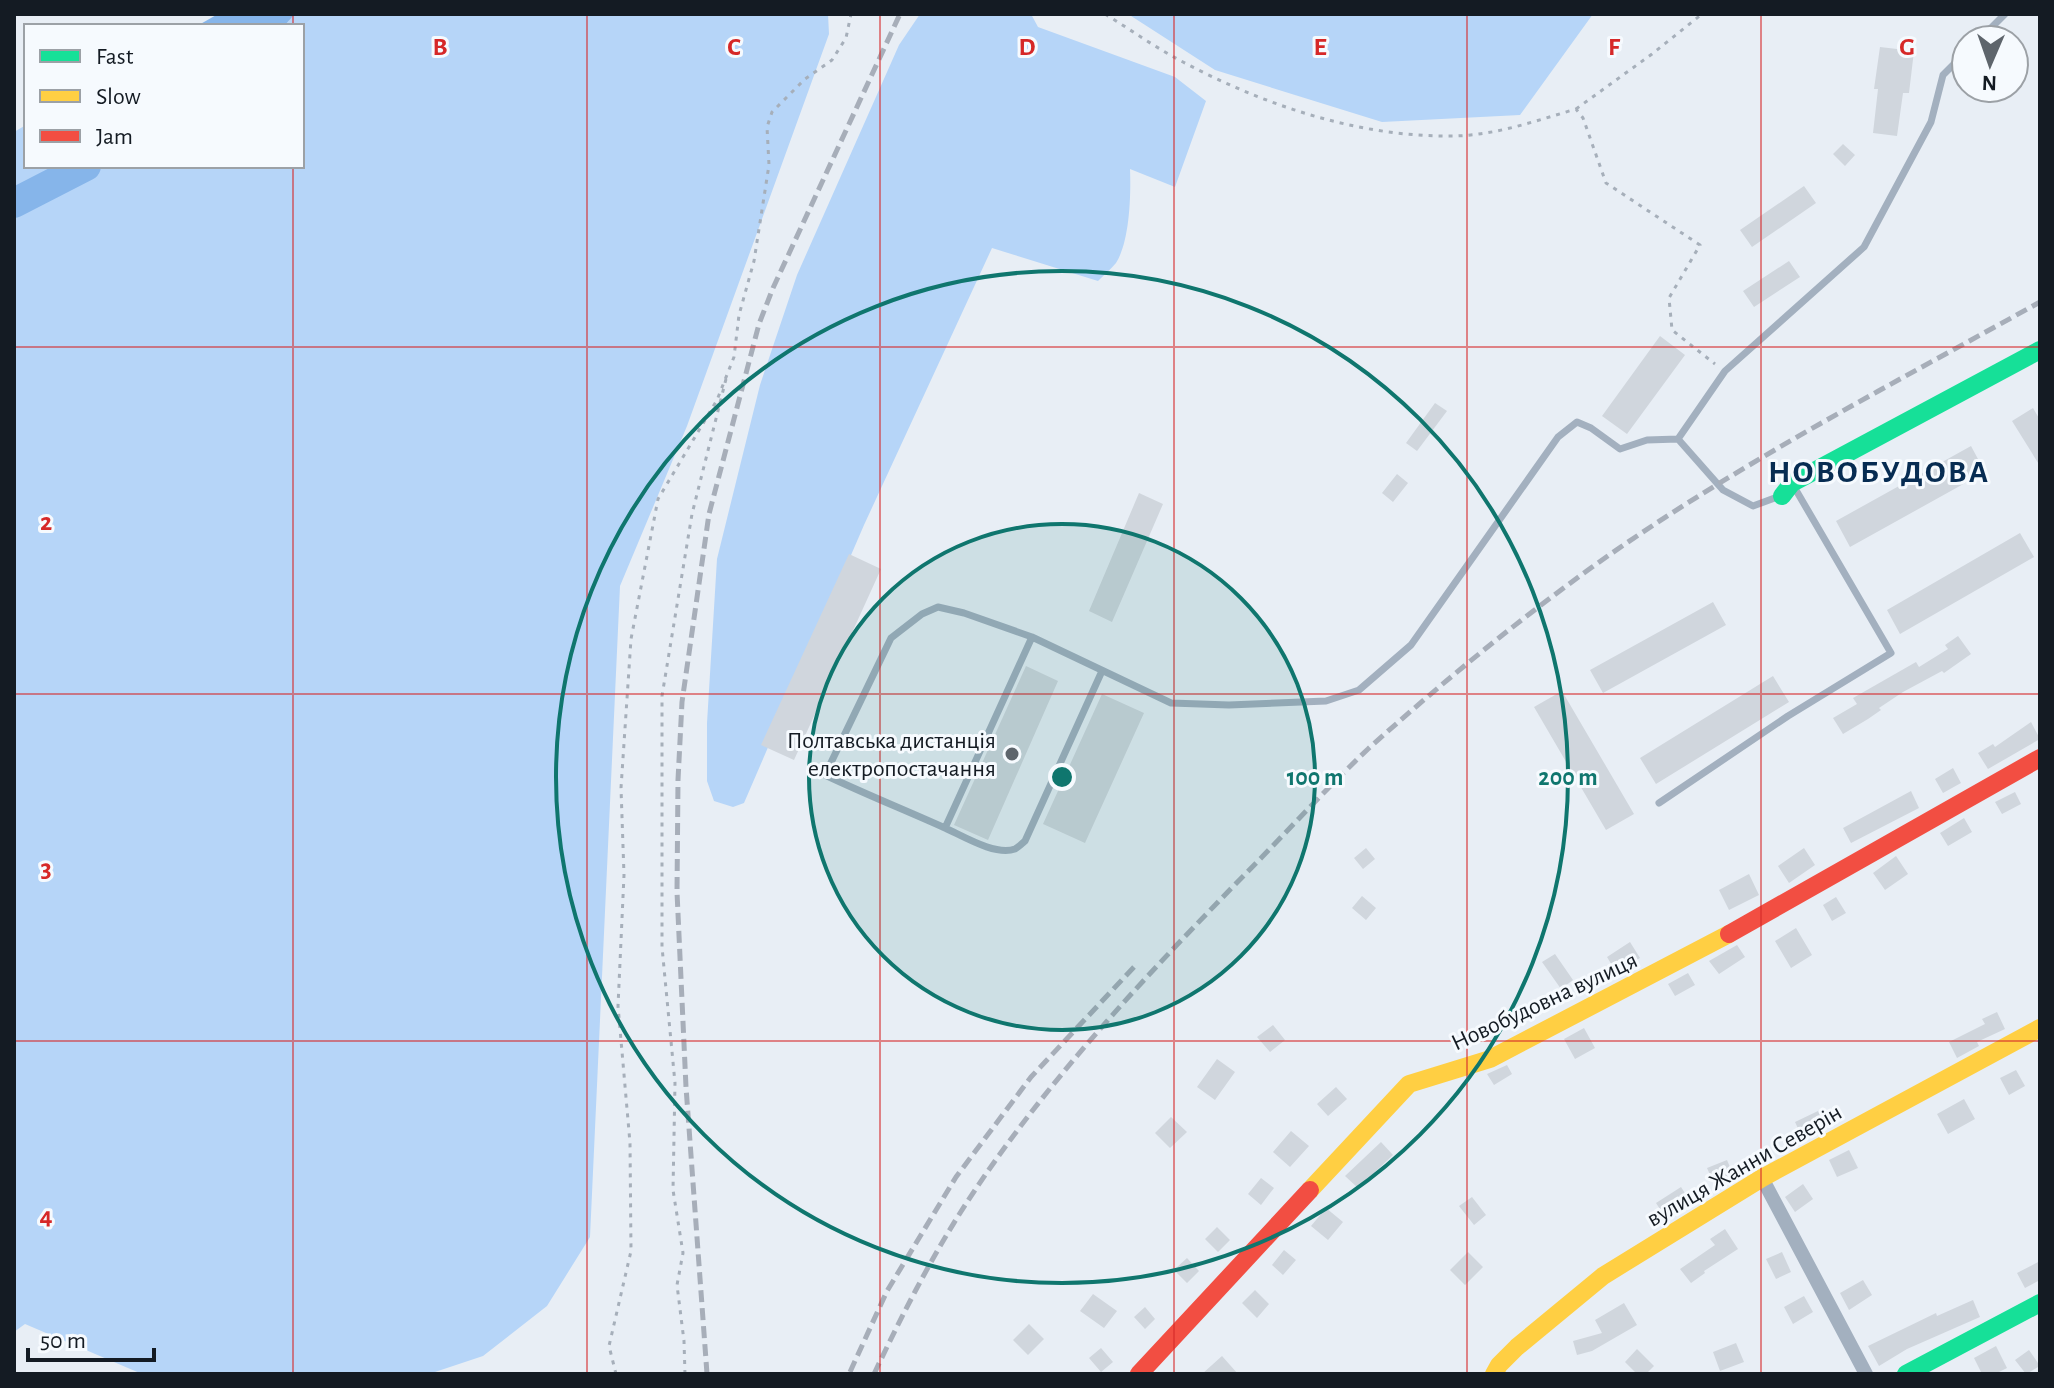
<svg xmlns="http://www.w3.org/2000/svg" width="2054" height="1388" font-family="'Alegreya Sans',sans-serif">
  <style>
    .green { fill: #b6d5f8 }
    .water { fill: #86b5ea }
    .lines { fill: none; stroke-linecap: round; stroke-linejoin: round }
    .river { stroke: #86b5ea; stroke-width: 30 }
    .building { fill: #d0d6dd }
    .path { stroke: #a6afba; stroke-width: 3; stroke-dasharray: 4 6; stroke-linecap: butt }
    .lane { stroke: #a3b0bf; stroke-width: 7 }
    .street { stroke: #a3b0bf; stroke-width: 14 }
    .fast { stroke: #16e098; stroke-width: 18 }
    .slow { stroke: #ffcf43; stroke-width: 18 }
    .jam { stroke: #f24e42; stroke-width: 18 }
    .rail { stroke: #a7aeb9; stroke-width: 5; stroke-dasharray: 12 6; stroke-linecap: butt }
    .grid { fill: none; stroke: #d62828; stroke-width: 2; stroke-opacity: 0.55 }
    .ring { fill: none; stroke: #0f766e; stroke-width: 4 }
    .poi-dot { fill: #5e656c; stroke: #f6fafe; stroke-width: 3 }
    .labels { text-anchor: middle; stroke-width: 6; stroke-linejoin: round; paint-order: stroke }
    .poi-label { font-size: 24px; fill: #141b23; stroke: #f6fafe; text-anchor: end }
    .street-label { font-size: 24px; fill: #141b23; stroke: #f6fafe }
    .district-label { font-size: 32px; font-weight: bold; letter-spacing: 2px; fill: #072c52; stroke: #f6fafe }
    .grid-label { font-size: 26px; text-anchor: middle; font-weight: bold; fill: #d62828; stroke: #f6fafe; stroke-width: 6; stroke-linejoin: round; paint-order: stroke }
    .centre { fill: #0f766e; stroke: #f6fafe; stroke-width: 4 }
    .ring-label { font-size: 24px; text-anchor: middle; font-weight: bold; fill: #0f766e; stroke: #f6fafe; stroke-width: 6; stroke-linejoin: round; paint-order: stroke }
  </style>
  <rect width="100%" height="100%" fill="#e8eef5"/>
  <!-- green -->
  <path class="green" d="M295,14h533l1,20 -142,392 -67,160 -30,651 -43,69 -64,50 -54,18h-287l-117,-50 -11,8v-1200l12,-7v41h276v-140h-18z
    M920,14h111l7,13 137,50 31,24 -31,86 -45,-18c1,25 0,72 -14,94 -5,6 -12,12 -18,18l-106,-33 -128,277 -120,278 -11,4 -19,-6 -7,-20v-58l10,-164 43,-174 37,-110 102,-230z
    M1128,14h465l-73,101 -138,7 -167,-52z"/>
  <!-- water -->
  <path class="water" d="M218,14h77l-11,12h-87z"/>
  <g class="lines">
    <!-- river -->
    <path class="river" d="M14,203l72,-37"/>
  </g>
  <!-- building -->
  <path class="building" d="M1880,47l34,4 -5,42h-6l-6,43 -24,-3 5,-44h-4z
    M1843,144l12,11 -10,11 -12,-12z
    M1804,186l12,17 -64,44 -12,-17z
    M1789,261l11,16 -46,30 -11,-16z
    M1660,336l25,19 -58,79 -25,-18z
    M1435,403l12,8 -30,40 -11,-8z
    M2033,408l7,12v46l-28,-45z
    M1971,446l14,26 -135,75 -14,-26z
    M1397,474l11,9 -15,19 -11,-9z
    M1139,493l24,11 -51,118 -23,-11z
    M2020,533l14,24 -134,77 -13,-24z
    M849,554l32,15 -87,191 -33,-15z
    M1713,602l13,23 -123,68 -13,-23z
    M1958,636l13,18 -27,19 -2,-2 -39,21 -24,16 2,2 -13,9 -25,15 -10,-16 24,-14 -4,-6 63,-36 3,5 29,-18 -3,-4z
    M1026,666l32,15 -70,159 -34,-15z
    M1773,676l16,26 -133,82 -16,-26z
    M1562,691l72,123 -28,16 -72,-123z
    M1102,694l42,19 -59,130 -42,-19z
    M2031,722l9,17 -52,30 -10,-16 15,-9 2,3z
    M1953,768l8,15 -18,10 -8,-14z
    M1911,791l8,17 -68,35 -8,-15z
    M2015,792l6,12 -19,10 -7,-12z
    M1964,818l8,14 -24,14 -8,-13z
    M1366,848l9,11 -12,10 -9,-11z
    M1804,848l11,17 -26,18 -11,-17z
    M1896,856l12,18 -23,16 -12,-17z
    M1749,874l10,21 -30,15 -10,-20z
    M1362,896l14,12 -10,12 -14,-12z
    M1836,897l10,16 -14,8 -9,-16z
    M1796,928l16,27 -21,13 -16,-27z
    M1630,942l10,16 -24,14 -9,-15z
    M1737,945l8,12 -26,17 -10,-13z
    M1555,954l18,26 -12,9 -19,-27z
    M1688,973l7,12 -20,11 -7,-12z
    M1997,1012l8,17 -28,13 2,4 -22,12 -8,-16 36,-18 -3,-5z
    M1273,1025l12,15 -15,12 -13,-15z
    M1584,1028l11,20 -20,11 -11,-20z
    M1217,1059l18,13 -20,28 -18,-13z
    M1507,1065l5,9 -18,11 -7,-11z
    M2016,1070l9,16 -16,9 -9,-17z
    M1336,1087l11,12 -19,17 -11,-12z
    M1964,1099l11,20 -27,15 -11,-20z
    M1818,1111l7,16 -23,10 -7,-15z
    M1171,1117l16,15 -17,16 -15,-15z
    M1291,1131l18,15 -19,21 -17,-15z
    M1381,1142l12,13 -35,33 -13,-12z
    M1849,1150l9,18 -21,9 -8,-17z
    M1727,1160l8,19 -19,9 -9,-20z
    M1261,1178l13,10 -13,17 -13,-11z
    M1803,1184l10,15 -18,13 -10,-15z
    M1681,1187l9,14 -25,16 -9,-14z
    M1472,1197l14,18 -12,10 -15,-19z
    M1326,1208l17,14 -15,18 -17,-14z
    M1217,1227l13,13 -12,12 -13,-13z
    M1725,1229l13,20 -34,22 1,2 -14,10 -11,-14 35,-24 -5,-6z
    M1284,1250l12,10 -13,15 -11,-10z
    M1468,1252l15,15 -18,18 -15,-15z
    M1782,1252l9,20 -15,7 -10,-20z
    M1187,1258l12,13 -12,12 -13,-13z
    M2040,1261v19l-15,8 -8,-15z
    M1863,1280l9,15 -23,15 -9,-17z
    M1255,1290l14,14 -12,14 -15,-15z
    M1093,1294l24,17 -13,17 -24,-17z
    M1804,1296l9,16 -20,12 -9,-17z
    M1973,1300l7,17 -73,32 -28,17 -11,-20 68,-33 1,3z
    M1624,1303l13,22 -45,26 -15,4 -4,-14 29,-8 -7,-13z
    M1145,1307l10,12 -10,10 -11,-12z
    M1029,1324l15,15 -16,16 -15,-15z
    M1736,1343l8,19 -24,9 -7,-19z
    M1996,1346l11,22 -12,6h-13l-8,-16z
    M1101,1348l12,14 -12,10 -12,-14z
    M1637,1349l17,17 -8,8h-9l-12,-12z
    M2029,1350l11,16 -14,8 -11,-14z
    M1222,1356l16,18h-36z"/>
  <g class="lines">
    <!-- path -->
    <path class="path" d="M1105,14c26,16 51,34 78,48 81,43 175,75 268,74 43,0 84,-15 125,-27l7,9 23,65 94,62 -31,53 3,32 43,34
      M1576,109l76,-55 50,-40
      M616,1374l-7,-28 22,-95 -1,-108 -12,-137 6,-131 -3,-87 10,-149 27,-140 59,-99 17,-43 5,-42 15,-54 15,-96 -2,-38 5,-15 33,-33 27,-19 14,-22 5,-24
      M685,1374l-1,-33 -7,-56 6,-32 -10,-63 2,-107 -13,-136v-251l30,-182 34,-135"/>
    <!-- lane -->
    <path class="lane" d="M1979,40l26,-26
      M1780,496l-27,10 -30,-16 -45,-51 47,-68 139,-124 67,-125 12,-47 23,-23
      M1032,637l-68,-24 -26,-6 -16,7 -31,24 -66,137c40,19 80,35 120,53 18,8 50,28 70,21 1,0 9,-7 10,-8l77,-170
      M1659,803l129,-87 103,-63 -98,-168
      M945,828l87,-191 139,66 58,2 97,-4 33,-11 52,-45 147,-208 19,-15 14,6 29,21 27,-9 31,-1"/>
    <!-- street -->
    <path class="street" d="M1762,1178l104,196"/>
    <!-- fast -->
    <path class="fast" d="M1782,496l10,-13 248,-133
      M1906,1374l134,-71"/>
    <!-- slow -->
    <path class="slow" d="M1310,1190l99,-106 81,-25 239,-125
      M1494,1374l5,-9 18,-18 86,-71 159,-98 278,-150"/>
    <!-- jam -->
    <path class="jam" d="M1729,934l311,-176
      M1139,1374l171,-184"/>
    <!-- rail -->
    <path class="rail" d="M850,1372l37,-81 69,-114 75,-100 103,-110
      M707,1374l-21,-287 -9,-195 1,-112 4,-78 27,-188 50,-190 14,-36 127,-274
      M874,1374c30,-63 62,-126 101,-184 81,-121 184,-228 285,-331 36,-37 71,-75 108,-110 70,-63 143,-123 220,-179 142,-102 299,-183 452,-268"/>
  </g>
  <!-- grid -->
  <path class="grid" d="M293,14v12M587,14v1360M880,14v1360M1174,14v1360M1467,14v1360M1761,14v1360M293,166v1208M14,347h2026M14,694h2026M14,1041h2026"/>
  <!-- distance rings -->
  <circle cx="1062" cy="777" r="253" fill="#0f766e" fill-opacity=".12"/>
  <g class="ring">
    <circle cx="1062" cy="777" r="253"/>
    <circle cx="1062" cy="777" r="506"/>
  </g>
  <!-- markers -->
  <circle class="poi-dot" cx="1012" cy="754" r="8"/>
  <g class="labels">
    <!-- poi labels -->
    <g class="poi-label">
      <text x="996" y="748">Полтавська дистанція<tspan x="996" dy="28">електропостачання</tspan></text>
    </g>
    <!-- street labels -->
    <g class="street-label">
      <text transform="translate(1544 1001) rotate(-25)" y="8">Новобудовна вулиця</text>
      <text transform="translate(1744 1165) rotate(-30)" y="8">вулиця Жанни Северін</text>
    </g>
    <!-- district labels -->
    <g class="district-label">
      <text x="1879" y="482">НОВОБУДОВА</text>
    </g>
  </g>
  <g class="grid-label">
    <text x="440" y="55">B</text>
    <text x="734" y="55">C</text>
    <text x="1027" y="55">D</text>
    <text x="1320" y="55">E</text>
    <text x="1614" y="55">F</text>
    <text x="1907" y="55">G</text>
    <text x="46" y="530">2</text>
    <text x="46" y="877">3</text>
    <text x="46" y="1224">4</text>
  </g>
  <circle cx="1062" cy="777" r="12" class="centre"/>
  <g class="ring-label">
    <text x="1315" y="785">100 m</text>
    <text x="1568" y="785">200 m</text>
  </g>
  <!-- border -->
  <rect width="2054" height="1388" fill="none" stroke="#141b23" stroke-width="32"/>
  <!-- legend -->
  <rect x="24" y="24" width="280" height="144" fill="#f6fafe" stroke="#9ca1a6" stroke-width="2"/>
  <rect x="40" y="50" width="40" height="12" fill="#16e098" stroke="#9ca1a6" stroke-width="2"/>
  <text x="96" y="64" font-size="24" fill="#141b23">Fast</text>
  <rect x="40" y="90" width="40" height="12" fill="#ffcf43" stroke="#9ca1a6" stroke-width="2"/>
  <text x="96" y="104" font-size="24" fill="#141b23">Slow</text>
  <rect x="40" y="130" width="40" height="12" fill="#f24e42" stroke="#9ca1a6" stroke-width="2"/>
  <text x="96" y="144" font-size="24" fill="#141b23">Jam</text>
  <!-- north arrow -->
  <g transform="translate(1990 64) rotate(182)"><circle r="38" fill="#f6fafe" stroke="#9ca1a6" stroke-width="2"/>
  <path d="M0-6L14 30L0 20L-14 30Z" fill="#5e656c"/>
  <text y="-12" font-size="22" font-weight="bold" text-anchor="middle" fill="#141b23">N</text>
  </g>
  <!-- scale -->
  <path d="M28 1348v12h126v-12" fill="none" stroke="#141b23" stroke-width="4"/>
  <text x="40" y="1348" font-size="24" fill="#141b23" stroke="#f6fafe" stroke-width="6" paint-order="stroke">50 m</text>
</svg>
